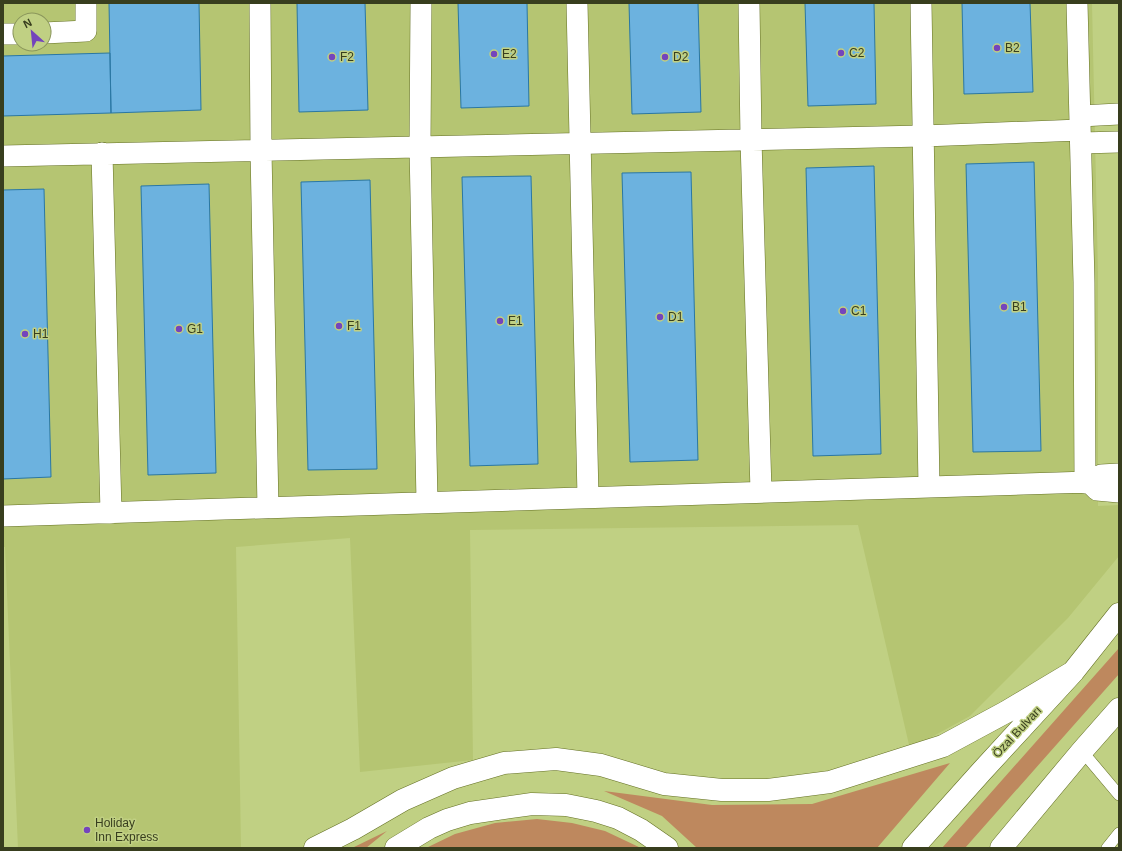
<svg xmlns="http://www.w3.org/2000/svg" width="1122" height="851" font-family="Arial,sans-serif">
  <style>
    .built { fill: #b5c572; fill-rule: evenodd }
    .green { fill: #be885e }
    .building { fill: #6cb2df; stroke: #2a77a3 }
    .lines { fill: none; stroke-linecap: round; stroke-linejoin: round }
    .lane-casing { stroke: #647024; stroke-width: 12 }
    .street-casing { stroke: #647024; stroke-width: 22 }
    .highway-casing { stroke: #647024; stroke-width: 23 }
    .lane { stroke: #fff; stroke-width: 11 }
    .street { stroke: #fff; stroke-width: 21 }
    .highway { stroke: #fff; stroke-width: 22 }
    .poi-dot { fill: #7444bc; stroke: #c0d083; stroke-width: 1.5 }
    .labels { text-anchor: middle; stroke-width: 3; stroke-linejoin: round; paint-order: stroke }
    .poi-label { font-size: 12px; fill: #383e1e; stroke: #c0d083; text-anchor: start }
    .street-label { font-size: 12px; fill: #383e1e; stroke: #c0d083 }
  </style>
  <rect width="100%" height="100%" fill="#c0d083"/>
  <!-- built -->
  <path class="built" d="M3,3h1089l6,270v233l21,-1v51l-51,62 -98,98 -60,33 -52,-224 -388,5 3,230 -113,12 -10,-234 -114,9 5,301h-223l-13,-301h-2zM20,20h24v24h-24z"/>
  <!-- green -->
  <path class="green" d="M1119,648v26l-154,174h-23z
    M950,763l-73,85h-180l-35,-32 -58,-25 108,14 100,-1z
    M537,819l35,4 33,8 36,17h-215l29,-14 40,-11z
    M387,831l-21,17h-14z"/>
  <!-- building -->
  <path class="building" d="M109,3h90l2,107 -90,3z
    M297,3h68l3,107 -69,2z
    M458,3h69l2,103 -68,2z
    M629,3h69l3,109 -69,2z
    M805,3h69l2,101 -68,2z
    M962,3h68l3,89 -69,2z
    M110,53l1,60 -108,3v-60z
    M1034,162l7,289 -68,1 -7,-288z
    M874,166l7,288 -68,2 -7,-288z
    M691,172l7,288 -68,2 -8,-289z
    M531,176l7,288 -68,2 -8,-289z
    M370,180l7,289 -69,1 -7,-288z
    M209,184l7,289 -68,2 -7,-289z
    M44,189l7,288 -48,2v-289z"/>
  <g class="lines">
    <!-- lane casing -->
    <g class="lane-casing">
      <path id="lane" d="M1082,751l37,44
        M1107,848l12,-15"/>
    </g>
    <!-- street casing -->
    <g class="street-casing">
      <path id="street" d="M260,3l1,147 7,358
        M421,3l-1,143 7,356
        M577,3l11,494
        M749,3l2,136 10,353
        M921,3l8,484
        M1077,3l7,279 1,201
        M44,33l42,-2v-28
        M3,34h17
        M1080,116l39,-2
        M1081,143l38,-1
        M102,153l9,360
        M3,156l920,-20 157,-6
        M1089,482l8,8 22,2
        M3,516l1086,-34 12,-7 18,-1"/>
    </g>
    <!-- highway casing -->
    <g class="highway-casing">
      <path id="highway" d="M315,848l38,-19 50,-29 50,-22 51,-15 52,-4 45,6 63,19 58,6h46l62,-8 113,-36 63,-34 67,-40
        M396,848l33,-20 18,-8 23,-7 62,-9 34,1 30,6 22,7 23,12 26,18
        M913,848l69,-77 91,-99 46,-58
        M1001,848l81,-97 37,-42"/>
    </g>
    <!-- lane -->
    <use href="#lane" class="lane"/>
    <!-- street -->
    <use href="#street" class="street"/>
    <!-- highway -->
    <use href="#highway" class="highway"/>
  </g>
  <!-- markers -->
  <g class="poi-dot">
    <circle cx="997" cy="48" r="4"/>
    <circle cx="841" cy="53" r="4"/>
    <circle cx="494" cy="54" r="4"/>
    <circle cx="332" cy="57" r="4"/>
    <circle cx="665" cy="57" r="4"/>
    <circle cx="1004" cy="307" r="4"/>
    <circle cx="843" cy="311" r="4"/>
    <circle cx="660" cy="317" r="4"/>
    <circle cx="500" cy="321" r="4"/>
    <circle cx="339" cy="326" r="4"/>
    <circle cx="179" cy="329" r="4"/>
    <circle cx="25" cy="334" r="4"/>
    <circle cx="87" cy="830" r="4"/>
  </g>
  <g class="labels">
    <!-- poi labels -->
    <g class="poi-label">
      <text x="1005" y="52">B2</text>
      <text x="849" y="57">C2</text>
      <text x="502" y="58">E2</text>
      <text x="340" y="61">F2</text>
      <text x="673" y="61">D2</text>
      <text x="1012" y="311">B1</text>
      <text x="851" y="315">C1</text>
      <text x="668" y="321">D1</text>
      <text x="508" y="325">E1</text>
      <text x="347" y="330">F1</text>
      <text x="187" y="333">G1</text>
      <text x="33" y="338">H1</text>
      <text x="95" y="827">Holiday<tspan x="95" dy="14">Inn Express</tspan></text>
    </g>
    <!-- street labels -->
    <g class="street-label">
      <text transform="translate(1017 732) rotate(-47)" y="4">Özal Bulvarı</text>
    </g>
  </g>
  <!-- border -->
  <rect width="1122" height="851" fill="none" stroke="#383e1e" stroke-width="8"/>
  <!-- north arrow -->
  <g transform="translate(32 32) rotate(333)"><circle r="19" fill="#c0d083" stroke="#8a965b"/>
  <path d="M0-3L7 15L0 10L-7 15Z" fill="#7444bc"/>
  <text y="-6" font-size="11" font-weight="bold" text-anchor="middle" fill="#383e1e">N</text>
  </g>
</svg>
